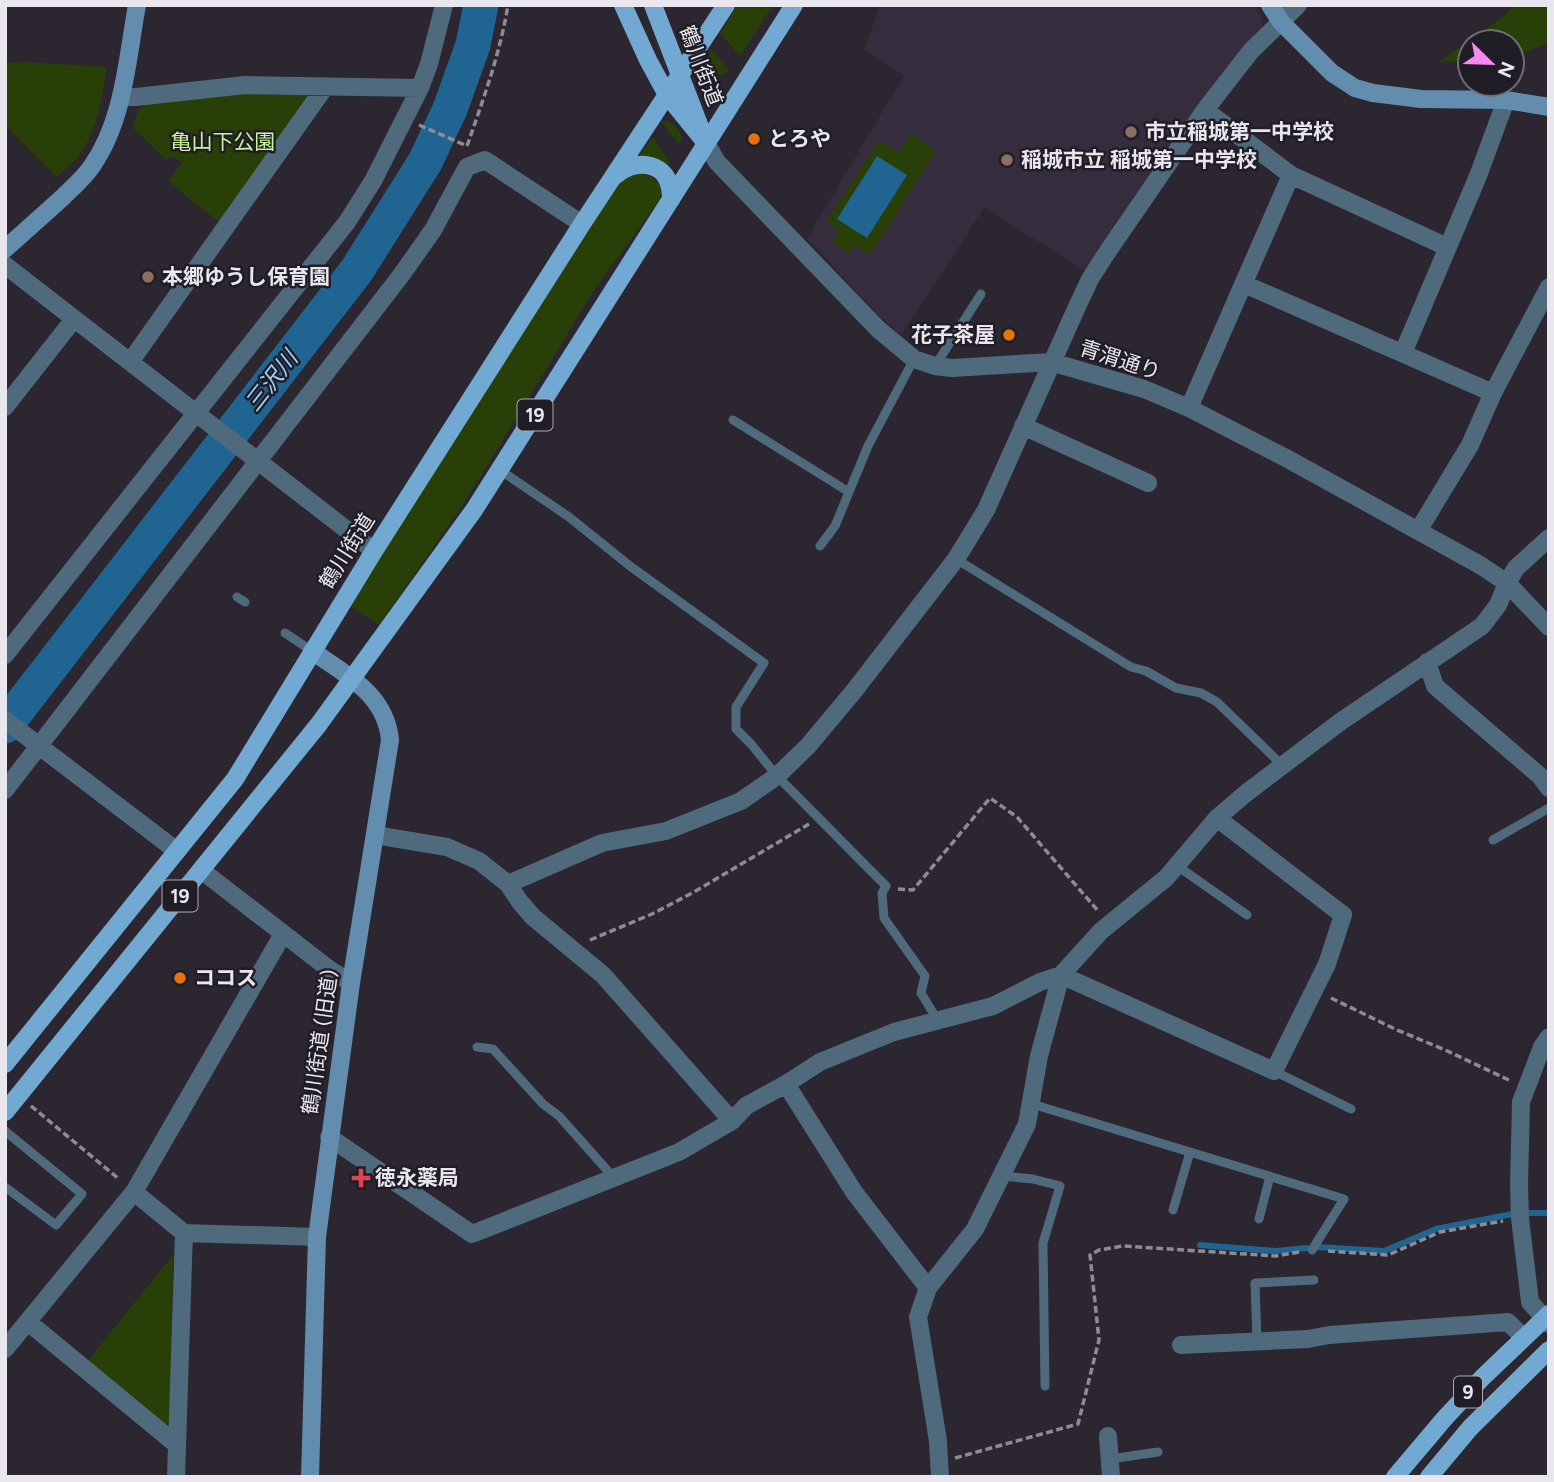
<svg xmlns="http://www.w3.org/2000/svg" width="1554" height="1482" font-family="Figtree,'Noto Sans JP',sans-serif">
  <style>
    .built { fill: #352d3d }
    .green { fill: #293f08 }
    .water { fill: #206592 }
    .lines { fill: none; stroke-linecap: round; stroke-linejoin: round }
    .stream { stroke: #206592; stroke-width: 6 }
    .river { stroke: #206592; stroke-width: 35 }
    .path { stroke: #8f8b94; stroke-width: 3.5; stroke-dasharray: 7 3.5; stroke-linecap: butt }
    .lane { stroke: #4f697d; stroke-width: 9 }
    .street { stroke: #4f697d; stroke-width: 18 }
    .secondary { stroke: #638dae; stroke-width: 18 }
    .primary { stroke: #72a9d3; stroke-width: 18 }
    .education-dot { fill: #8d6e63; stroke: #211d26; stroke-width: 2.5 }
    .food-dot { fill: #e8710a; stroke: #211d26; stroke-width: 2.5 }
    .health-dot { fill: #e0444e; stroke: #211d26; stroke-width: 2.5 }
    .labels { text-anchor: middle; stroke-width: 5; stroke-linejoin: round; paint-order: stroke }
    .shield { fill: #211d26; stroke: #adaab1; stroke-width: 2 }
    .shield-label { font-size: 19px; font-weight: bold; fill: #e9e6ed }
    .street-label { font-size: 21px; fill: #e9e6ed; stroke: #211d26 }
    .poi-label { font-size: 21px; font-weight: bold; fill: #e9e6ed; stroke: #211d26; text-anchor: start }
    .park-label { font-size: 21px; fill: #c5f395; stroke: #211d26 }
    .water-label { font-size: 23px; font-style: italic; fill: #9dd0f8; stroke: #211d26 }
  </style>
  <rect width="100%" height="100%" fill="#2b2630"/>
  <!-- built -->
  <path class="built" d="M880,5h372l10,12v14l-176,240 -102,-63 -83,127 -24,-21 -70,-76 97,-162 -40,-26z"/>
  <!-- green -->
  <path class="green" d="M738,5h35l-33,51 -20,-23z
    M1513,5h36v38l-37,14v-15h-42v18l-31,2 68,-48z
    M711,49l18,21 -5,5 -11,-2 -7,-11z
    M25,62l82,5c-5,31 -10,66 -30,91 -6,7 -14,13 -21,19l-51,-52v-62z
    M306,92l2,6 -87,125 -25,-18 -27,-24 13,-19 -12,-6 -3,4 -34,-32 5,-18 6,-5 99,-12z
    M663,121c11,0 14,7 19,15l-3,9 -17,-22z
    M911,134l25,17 -66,104 -16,-10 -5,8 -17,-11 7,-11 -13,-9 53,-82 20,12z
    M653,137l16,24 -3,5 -14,-9 -11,-1 -1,-2z
    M635,173c13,0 22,5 28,17l-4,11 -63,86 -131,215 -86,123 -29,-19 55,-90 203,-317c8,-11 14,-21 27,-26z
    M173,1255l-2,166 -7,5 -79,-62z"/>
  <!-- water -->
  <path class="water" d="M877,156l30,19 -40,63 -30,-19z"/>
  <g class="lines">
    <!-- stream -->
    <path class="stream" d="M1526,1213h23
      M1200,1245l76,6 31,-3
      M1318,1247l66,4 52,-22 76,-15"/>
    <!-- river -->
    <path class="river" d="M5,726l352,-456 68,-108 25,-53 23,-64 8,-40"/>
    <!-- path -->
    <path class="path" d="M419,125l48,21
      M467,146c16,-46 33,-92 41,-141
      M898,889l15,1 77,-92 27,19 82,95
      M590,940l62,-26 42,-22 115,-68
      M1331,998l66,32 46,19 68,32
      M31,1106l88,73
      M1328,1251l60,4 52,-23 63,-11
      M955,1458l123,-34 21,-84 -9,-85 9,-5 24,-4 153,10 23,-4"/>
    <!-- lane -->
    <path class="lane" d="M935,366l46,-72
      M733,420l116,72
      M500,470l69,47 61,49 134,97 -28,44v22l15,15 26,32 109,110 -4,7 2,25 41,58 -4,17 17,28
      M820,546l15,-20 33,-80 46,-87
      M956,559l175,108 15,4 30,17 25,5 16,9 66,64
      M237,597l8,5
      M285,633l27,18
      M1493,840l56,-32
      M1176,865l71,50
      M477,1047l16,2 50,55 16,12 55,62
      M1274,1071l77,38
      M1032,1104l312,95 -32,51
      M5,1131l77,63 -26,31 -51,-38
      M1002,1176l31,3 27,7 -17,57 2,143
      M1173,1210l17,-58
      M1259,1219l11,-43
      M1257,1341l-2,-58 59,-3
      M1110,1459l48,-7"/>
    <!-- street -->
    <path class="street" d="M121,97h15l109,-12 175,3
      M1205,110l86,65 156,72
      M706,143l11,19 161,167 36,30 21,7 17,2 99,-6 93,27 45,19 97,50 194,107 27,18 42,44
      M5,265l369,286
      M1244,284l249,109
      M1403,353l75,-177 28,-76
      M130,362l195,-275
      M5,407l69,-88
      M1189,408l102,-233
      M1023,426l125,57
      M1418,531l52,-86 23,-52 56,-106
      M5,655l342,-433 26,-41 47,-93 9,-24 15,-59
      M1427,662l8,24 105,90 9,12
      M5,720l172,131
      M5,790l397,-516 31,-44 34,-63 18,-7 97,64
      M375,835l72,12 32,14 29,23 12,18 13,15 70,58 129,146
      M201,870l128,99 22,14
      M508,884l94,-41 64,-12 75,-30 36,-25 31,-30 46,-55 102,-132 30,-49 90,-201 14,-30 18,-28 97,-141 46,-59 47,-46
      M1549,1037l-7,10 -21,55 -2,83 1,33 10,84 19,22
      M786,1084l68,108 74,96
      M329,1137l143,97 207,-82 53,-31 14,-15 40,-22 34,-22 74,-30 99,-26 47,-24 21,-7 213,96 53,-107 16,-49 -126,-97
      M134,1192l50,41 133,4
      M28,1322l149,123
      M1181,1345l127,-6 21,-4 179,-13 16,16
      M5,1349l129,-157 149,-258
      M1108,1436l3,41
      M176,1477l8,-244
      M940,1477l-2,-36 -20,-124 10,-29 47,-59 52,-105 12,-68 22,-81 40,-44 65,-53 51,-60 28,-24 95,-72 142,-96 16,-21 9,-22 9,-15 33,-30"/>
    <!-- secondary -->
    <path class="secondary" d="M1270,5l11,17 51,51 23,15 18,5 48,6 85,1 43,7
      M5,249c19,-17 38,-34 57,-51 10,-10 22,-20 30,-32 32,-46 35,-106 45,-161
      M310,1477l7,-240 34,-254 39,-243c-4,-46 -45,-66 -78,-89"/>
    <!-- primary -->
    <path class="primary" d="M623,5l25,55 19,35 39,48
      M653,5l47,122
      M615,176c17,-17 50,-16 55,12 1,4 1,8 1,12
      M5,1064l230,-285 139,-228 208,-327 144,-219
      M5,1112l314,-388 155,-214 320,-505
      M1395,1477l49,-58 39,-42 66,-63
      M1429,1477l41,-49 79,-78"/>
  </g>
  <!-- markers -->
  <g class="education-dot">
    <circle cx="1131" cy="132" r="7"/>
    <circle cx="1007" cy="160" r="7"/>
    <circle cx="148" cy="277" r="7"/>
  </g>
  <g class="food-dot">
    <circle cx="754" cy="139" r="7"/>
    <circle cx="1009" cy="335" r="7"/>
    <circle cx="180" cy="978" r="7"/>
  </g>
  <path class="health-dot" d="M357.5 1167.5h7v7h7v7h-7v7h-7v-7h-7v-7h7z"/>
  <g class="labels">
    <!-- shield labels -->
    <g class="shield">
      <rect x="517.5" y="399.5" width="35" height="31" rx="5"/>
      <rect x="162.5" y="880.5" width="35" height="31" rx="5"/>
      <rect x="1454" y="1376.5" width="28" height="31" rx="5"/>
    </g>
    <g class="shield-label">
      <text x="535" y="422">19</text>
      <text x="180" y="903">19</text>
      <text x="1468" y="1399">9</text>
    </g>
    <!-- street labels -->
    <g class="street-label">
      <text transform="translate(701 66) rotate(69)" y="7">鶴川街道</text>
      <text transform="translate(1120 360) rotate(18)" y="7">青渭通り</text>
      <text transform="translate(347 551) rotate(-58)" y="7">鶴川街道</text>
      <text transform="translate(320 1042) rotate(-82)" y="7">鶴川街道 (旧道)</text>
    </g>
    <!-- poi labels -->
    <g class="poi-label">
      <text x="1145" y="139">市立稲城第一中学校</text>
      <text x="768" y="146">とろや</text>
      <text x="1021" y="167">稲城市立 稲城第一中学校</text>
      <text x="162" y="284">本郷ゆうし保育園</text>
      <text x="995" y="342" text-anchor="end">花子茶屋</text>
      <text x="194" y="985">ココス</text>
      <text x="375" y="1185">徳永薬局</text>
    </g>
    <!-- park labels -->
    <g class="park-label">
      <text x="223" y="149">亀山下公園</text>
    </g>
    <!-- water labels -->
    <g class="water-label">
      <text transform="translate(271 381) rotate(-52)" y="8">三沢川</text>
    </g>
  </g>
  <!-- border -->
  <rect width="1554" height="1482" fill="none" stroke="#e9e6ed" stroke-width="14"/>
  <!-- north arrow -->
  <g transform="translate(1491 63) rotate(113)"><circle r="33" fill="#211d26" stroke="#716d76" stroke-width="2"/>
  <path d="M0-5L12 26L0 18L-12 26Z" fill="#f689ed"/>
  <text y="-10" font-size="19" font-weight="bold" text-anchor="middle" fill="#e9e6ed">N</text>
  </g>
</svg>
